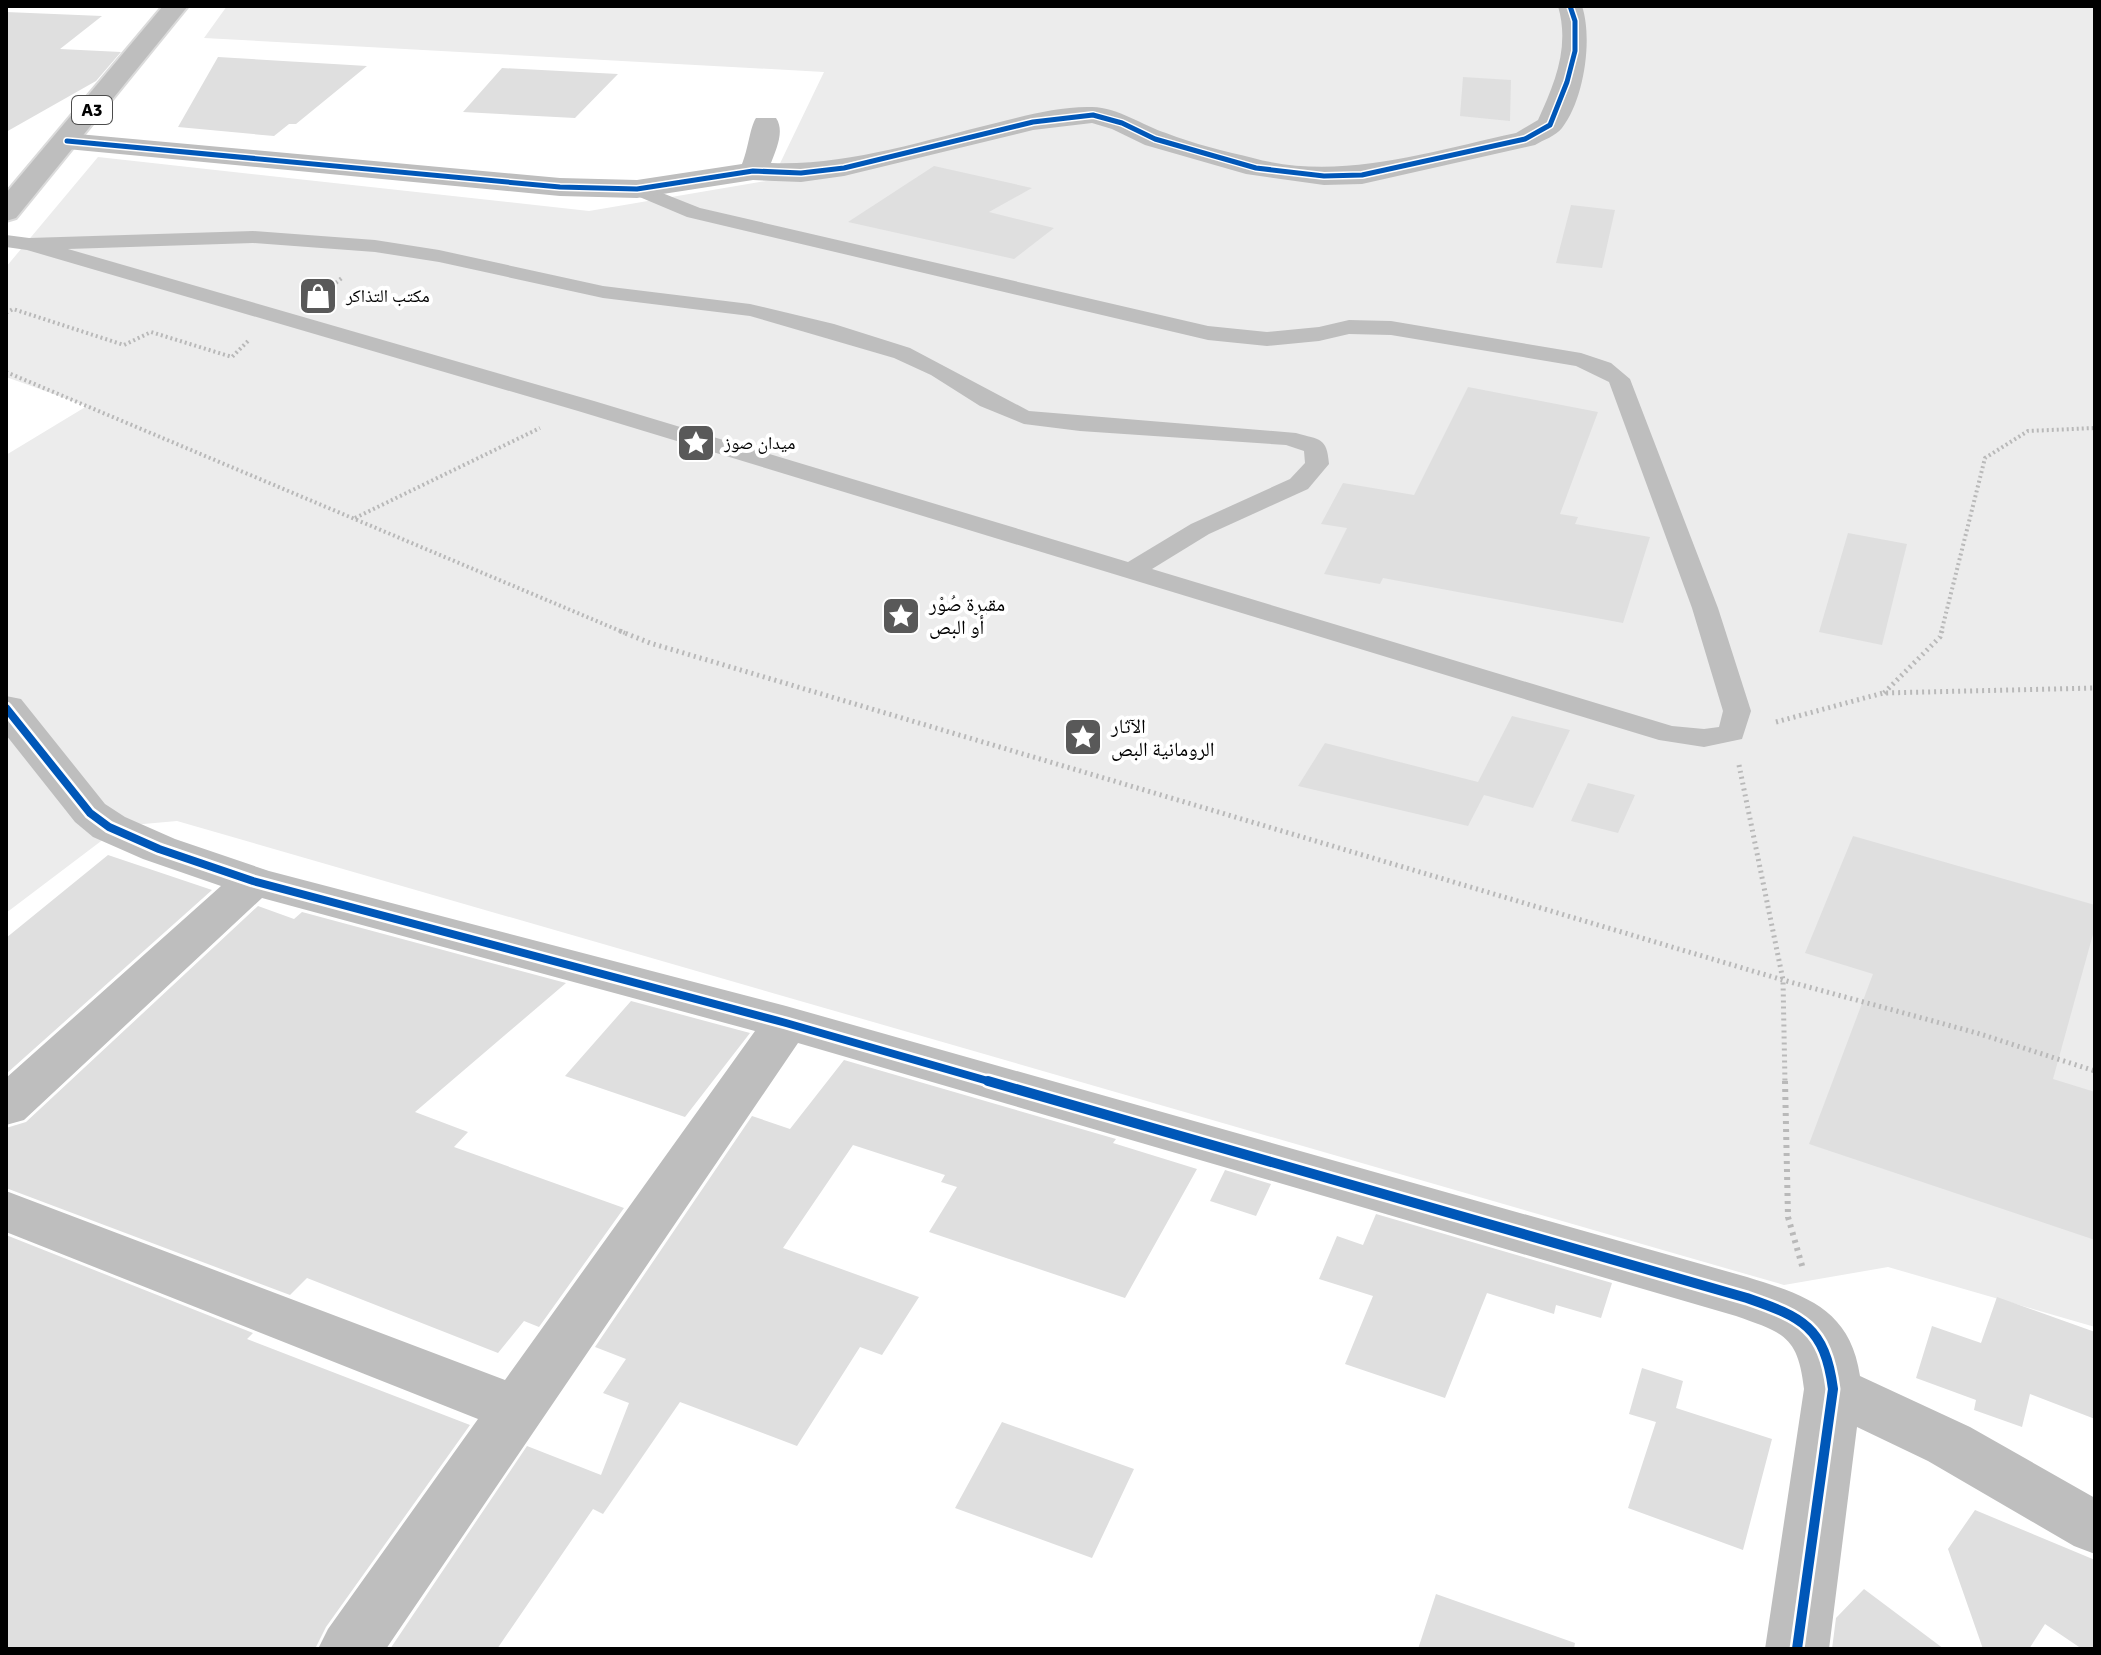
<svg xmlns="http://www.w3.org/2000/svg" width="2101" height="1655" font-family="Signika,'Noto Naskh Arabic',sans-serif">
  <style>
    .green { fill: #ececec }
    .building { fill: #dfdfdf }
    .lines { fill: none; stroke-linecap: round; stroke-linejoin: round }
    .trunk-casing { stroke: #dbdbdb; stroke-width: 4 }
    .path-far2 { stroke: #b9b9b9; stroke-width: 4; stroke-dasharray: 2 3; stroke-linecap: butt }
    .path-far1 { stroke: #b9b9b9; stroke-width: 5; stroke-dasharray: 2 4; stroke-linecap: butt }
    .path { stroke: #b9b9b9; stroke-width: 6; stroke-dasharray: 3 5; stroke-linecap: butt }
    .service { fill: #bebebe; fill-rule: evenodd }
    .minor { fill: #bebebe; fill-rule: evenodd }
    .trunk { fill: #bebebe; fill-rule: evenodd }
    .cycleway-far2-casing { stroke: #fff; stroke-width: 8 }
    .cycleway-far1-casing { stroke: #fff; stroke-width: 13 }
    .cycleway-casing { stroke: #fff; stroke-width: 15 }
    .cycleway-far2 { stroke: #0057b8; stroke-width: 5 }
    .cycleway-far1 { stroke: #0057b8; stroke-width: 8 }
    .cycleway { stroke: #0057b8; stroke-width: 10 }
    .labels { text-anchor: middle; stroke-width: 8; stroke-linejoin: round; paint-order: stroke }
    .shield { fill: #fff; stroke: #4c4c4c; stroke-width: 2 }
    .shield-label { font-size: 18px; font-weight: bold; fill: #000 }
    .far-poi-label { font-size: 18px; fill: #000; stroke: #fff; text-anchor: start }
    .poi-label { font-size: 20px; fill: #000; stroke: #fff; text-anchor: start }
  </style>
  <rect width="100%" height="100%" fill="#fff"/>
  <!-- green -->
  <path class="green" d="M227,6h1868v1321l-207,-60 -104,18 -1607,-464 -56,5 -115,87v-458l81,-49 -81,-29v-110l92,-110 491,54 183,-31 52,-108 -620,-34z"/>
  <!-- building -->
  <path class="building" d="M6,12l96,4 -42,33 61,3 -25,29 -90,51z
    M218,57l149,9 -71,58h-7l-15,12 -96,-9z
    M502,68l116,6 -43,44 -112,-6z
    M1463,77l48,3 -1,41 -50,-5z
    M934,166l98,22 -43,24 65,16 -40,31 -166,-37z
    M1571,205l44,5 -13,58 -46,-5z
    M1468,387l130,25 -38,102 18,3 -3,7 75,13 -27,86 -240,-45 -3,6 -56,-10 23,-46 -26,-4 22,-41 71,12z
    M1848,533l59,11 -25,101 -63,-13z
    M1512,716l58,14 -37,78 -49,-13 -16,31 -170,-40 27,-43 153,39z
    M1588,783l47,12 -17,38 -47,-12z
    M1853,836l242,69v22l-42,152 42,13v148l-286,-96 64,-170 -68,-21z
    M108,855l104,35 -206,184v-136z
    M258,906l36,13 8,-7 264,71 -151,129 53,20 -14,15 170,61 -85,119 -15,-6 -26,32 -191,-75 -17,17 -284,-107v-60l20,-6z
    M631,1001l119,32 -65,84 -120,-41z
    M844,1060l272,79 -3,4 84,26 -72,129 -196,-66 28,-45 -16,-5 4,-7 -92,-30 -70,103 136,49 -37,58 -22,-8 -63,99 -117,-44 -77,112 -10,-5 -96,140h-107l137,-203 74,29 28,-72 -26,-10 23,-34 -31,-12 157,-231 38,13z
    M1225,1170l46,14 -15,32 -46,-15z
    M1376,1214l236,69 -11,35 -45,-13 -2,9 -67,-21 -42,105 -100,-34 28,-68 -54,-17 18,-43 26,9z
    M6,1235l247,98 -6,6 223,86 -144,202 -11,22h-309z
    M1997,1297l98,35v87l-65,-25 -8,33 -48,-17 2,-10 -60,-22 16,-52 49,17z
    M1642,1368l41,13 -7,27 96,31 -29,111 -115,-42 28,-86 -27,-8z
    M1002,1422l132,47 -42,89 -137,-50z
    M1975,1510l120,50v89h-13l-37,-25 -16,25h-46l-35,-100z
    M1864,1589l80,60h-112l4,-31z
    M1436,1594l139,49 -1,6h-156z"/>
  <g class="lines">
    <!-- trunk casing -->
    <g class="trunk-casing">
      <path id="trunk" d="M163,6h25l-172,212 -10,3v-28z"/>
    </g>
    <!-- path-far2 -->
    <path class="path-far2" d="M332,286l11,-9
      M6,313l7,-4 111,36 27,-13 81,25 16,-16
      M6,372l619,261
      M355,518l185,-90
      M1941,633l44,-175 43,-27 67,-3"/>
    <!-- path-far1 -->
    <path class="path-far1" d="M620,631l30,12 1133,337 194,53 118,38
      M1884,693l56,-56 2,-6
      M1776,722l107,-29 212,-5
      M1739,765l44,215 2,103"/>
    <!-- path -->
    <path class="path" d="M1785,1081l3,136 15,52"/>
    <!-- service -->
    <path class="service" d="M637,183l63,25 508,118 59,6 52,-5 30,-7 42,1 190,32 30,10 19,16 88,229 33,103 -9,28 -38,8 -45,-7 -1081,-329 -551,-161 -21,-3v-12l23,3 224,-7 122,9 64,10 164,36 147,18 84,20 76,24 119,63 267,22c24,7 31,4 33,31l-21,25 -99,45 -57,35 520,157 32,3 15,-2 4,-16 -31,-103 -83,-226 -33,-16 -185,-31 -42,-1 -30,7 -52,5 -59,-6 -521,-123 -57,-24 -3,-4zM253,243l122,9 64,10 164,36 147,18 144,42 37,17 49,31 44,18 56,7 206,14 18,6 1,12 -15,16 -99,45 -63,38 -534,-161 -526,-152z"/>
    <!-- minor -->
    <path class="minor" d="M1558,6h24c11,33 2,94 -20,122 -6,8 -19,12 -27,17l-173,39 -38,1 -78,-11 -101,-29 -33,-16 -20,-6 -59,7 -189,46 -43,6 -48,-2 -116,18 -77,-2 -493,-47 -10,-2 -4,-6 4,-6 10,-2 493,45 77,2 105,-16c6,-14 8,-37 14,-46h20c9,13 0,32 -5,45 76,3 151,-22 225,-40 31,-8 65,-17 96,-16 27,1 50,18 74,26 28,11 58,18 87,25 88,24 178,-7 263,-25l22,-13c17,-37 32,-73 20,-114z
      M6,696l15,3 84,105 20,13 50,22 94,32 517,135 961,271c57,18 103,31 113,99l110,51 125,71v56l-21,-8 -146,-85 -71,-34 -28,222h-64l39,-260c-6,-53 -20,-56 -68,-73l-938,-273 -412,606h-68l10,-20 150,-210 -472,-187v-41l499,189 250,-349 -493,-133 -238,222 -18,5v-47l215,-192 -78,-27 -50,-22 -18,-15 -69,-87z"/>
    <!-- trunk -->
    <use href="#trunk" class="trunk"/>
    <!-- cycleway-far2 casing -->
    <g class="cycleway-far2-casing">
      <path id="cycleway-far2" d="M67,141l493,46 77,2 116,-18 48,2 43,-5 189,-46 60,-7 29,8 33,16 101,29 68,8 38,-1 163,-36 25,-14 17,-43 8,-31v-30l-5,-15"/>
    </g>
    <!-- cycleway-far1 casing -->
    <g class="cycleway-far1-casing">
      <path id="cycleway-far1" d="M6,708l84,105 19,14 50,22 94,32 533,142 209,60"/>
    </g>
    <!-- cycleway casing -->
    <g class="cycleway-casing">
      <path id="cycleway" d="M988,1081l759,217c55,19 78,29 86,91l-36,260"/>
    </g>
    <!-- cycleway-far2 -->
    <use href="#cycleway-far2" class="cycleway-far2"/>
    <!-- cycleway-far1 -->
    <use href="#cycleway-far1" class="cycleway-far1"/>
    <!-- cycleway -->
    <use href="#cycleway" class="cycleway"/>
  </g>
  <!-- icons -->
  <defs>
    <g id="shop-square" transform="scale(2)"><rect x="-9" y="-9" width="18" height="18" rx="4" fill="#595959" stroke="#fff"/><path d="M-5-2.5h2.3a2.7 3.5 0 0 1 5.4 0H5L5.5 6h-11ZM-1.5-2.5h3a1.5 2.3 0 0 0-3 0Z" fill="#fff"/></g>
    <g id="sight-square" transform="scale(2)"><rect x="-9" y="-9" width="18" height="18" rx="4" fill="#595959" stroke="#fff"/><path d="M0-6L1.8-2.2L6-1.7L2.9 1.2L3.7 5.4L0 3.3L-3.7 5.4L-2.9 1.2L-6-1.7L-1.8-2.2Z" fill="#fff"/></g>
  </defs>
  <g fill-rule="evenodd">
    <use href="#shop-square" x="318" y="296"/>
    <use href="#sight-square" x="696" y="443"/>
    <use href="#sight-square" x="901" y="616"/>
    <use href="#sight-square" x="1083" y="737"/>
  </g>
  <g class="labels">
    <!-- shield labels -->
    <rect class="shield" x="72" y="96" width="40" height="28" rx="6"/>
    <g class="shield-label">
      <text x="92" y="116">A3</text>
    </g>
    <!-- far-poi labels -->
    <g class="far-poi-label">
      <text x="346" y="302">مكتب التذاكر</text>
      <text x="724" y="449">ميدان صوز</text>
    </g>
    <!-- poi labels -->
    <g class="poi-label">
      <text x="929" y="611">مقبرة صُوْر<tspan x="929" dy="23">أو البص</tspan></text>
      <text x="1111" y="733">الآثار<tspan x="1111" dy="23">الرومانية البص</tspan></text>
    </g>
  </g>
  <!-- border -->
  <rect width="2101" height="1655" fill="none" stroke="#000000" stroke-width="16"/>
</svg>
